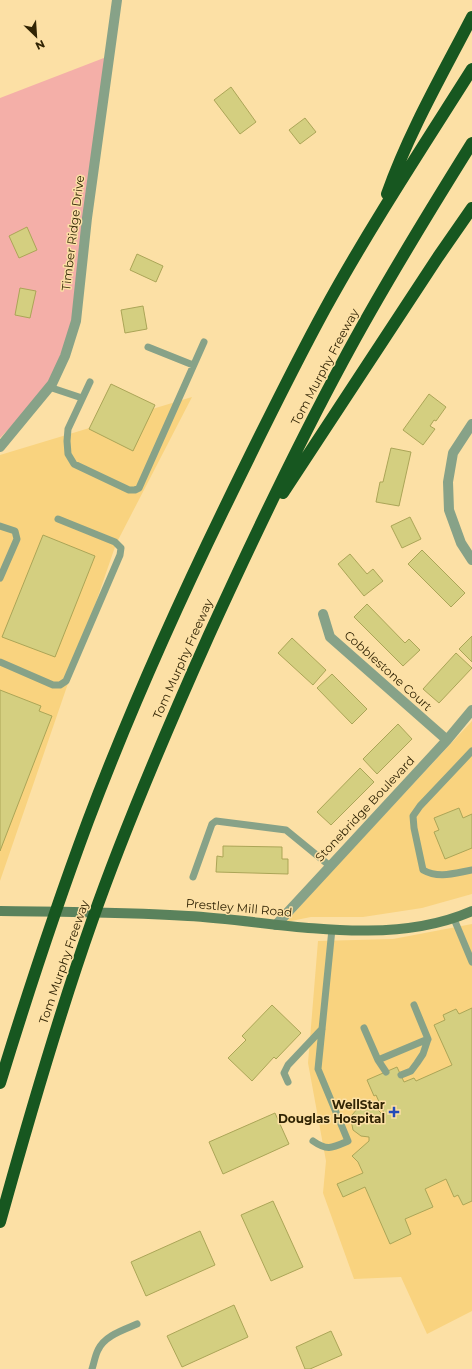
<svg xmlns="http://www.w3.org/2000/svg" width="472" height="1369" font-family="Montserrat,sans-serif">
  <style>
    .built { fill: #f9d37f }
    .green { fill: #f4afa8 }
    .building { fill: #d4cf80; stroke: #aba557 }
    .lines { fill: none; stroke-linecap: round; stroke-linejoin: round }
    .lane { stroke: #87a288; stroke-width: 7 }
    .street { stroke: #87a288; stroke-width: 10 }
    .secondary { stroke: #5a825c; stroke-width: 10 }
    .highway { stroke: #175720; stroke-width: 12 }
    .poi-dot { fill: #244ab8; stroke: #fce0a5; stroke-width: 1.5 }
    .labels { text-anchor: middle; stroke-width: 3; stroke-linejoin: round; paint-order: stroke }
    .street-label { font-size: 12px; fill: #312404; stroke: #fce0a5 }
    .poi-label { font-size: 12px; font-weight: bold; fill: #312404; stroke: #fce0a5; text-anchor: end }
  </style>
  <rect width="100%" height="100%" fill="#fce0a5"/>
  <!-- built -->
  <path class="built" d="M192,397l-76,147 -116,337v-426z
    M472,721v173l-50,14 -59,9h-52l-25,5 43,-48z
    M472,924v387l-45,23 -26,-57 -47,2 -31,-86 3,-32 -18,-98 10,-122 75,-2z"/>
  <!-- green -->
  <path class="green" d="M109,56l-33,265 -24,63 -52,54v-340z"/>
  <!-- building -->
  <path class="building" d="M231,87l25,35 -16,12 -26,-34z
    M305,118l11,14 -16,12 -11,-14z
    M27,227l10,23 -18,8 -10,-22z
    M137,254l26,12 -7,16 -26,-12z
    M20,288l16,3 -6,27 -15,-3z
    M143,306l4,23 -22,4 -4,-23z
    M111,384l44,21 -22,46 -44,-22z
    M429,394l17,13 -10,14 -2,-1 -4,6 5,3 -12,16 -20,-15z
    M391,448l20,4 -12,54 -23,-4 4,-20h3z
    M410,517l11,22 -19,9 -11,-22z
    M43,535l52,21 -40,101 -53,-20z
    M422,550l43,43 -14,14 -43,-43z
    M350,554l17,20 6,-5 10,12 -19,15 -26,-32z
    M367,604l38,39 4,-4 11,11 -17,16 -49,-49z
    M472,636v26l-13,-13z
    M292,638l34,32 -13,15 -35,-32z
    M456,653l16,15 -33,35 -16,-14z
    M332,674l35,35 -15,15 -35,-36z
    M0,690l41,16 -2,5 13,5 -52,135z
    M398,724l14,15 -35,35 -14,-15z
    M360,768l14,14 -43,43 -14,-13z
    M459,808l4,10 9,-4v34l-27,11 -11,-27 5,-2 -5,-12z
    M223,846l59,1v12h6v15l-72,-2 1,-16 6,1z
    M272,1005l29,28 -25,26 -2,-2 -22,24 -24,-23 18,-18 -4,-4z
    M472,1008v193l-9,4 -5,-10 -4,2 -8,-18 -21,10 8,18 -28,12 6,15 -21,10 -25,-57 -22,10 -6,-13 26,-11 -5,-11 -6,-6 17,-15v-4l-8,-1 -8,-6 -2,-10 1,-5 6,-7 9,-3 10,4 5,5 2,-1 -8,-18 -2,1 -7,-16 30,-13 7,15 10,-4 2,3 36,-16 -18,-40 11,-5 -2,-5 13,-6 3,5z
    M275,1113l14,31 -66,30 -14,-32z
    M273,1201l30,66 -32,14 -30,-66z
    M200,1231l15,34 -69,31 -15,-34z
    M234,1305l14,32 -66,30 -15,-31z
    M331,1331l11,24 -32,14h-5l-9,-22z"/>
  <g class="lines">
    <!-- lane -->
    <path class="lane" d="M148,347l45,18
      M90,382l-22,47 -1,12 1,13 6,10 55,26h6l4,-2 65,-146
      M49,387l33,11
      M0,526l15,5 2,8 -17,39
      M0,662l53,23h7l6,-4 54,-126 1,-7 -6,-6 -57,-23
      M472,751l-52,55 -7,10 1,12 9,42c16,9 32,3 49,0
      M193,877l19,-53 4,-3 70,9 44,36
      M454,919l18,43
      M364,1028l14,32 50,-21
      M378,1060l8,12
      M401,1075l10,-4 6,-8 6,-9 5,-15 -14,-34
      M288,1082l-4,-9 4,-8 34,-36
      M313,1141c14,10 19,7 35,0l-30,-72 14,-140
      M92,1369c2,-6 3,-13 6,-19 6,-14 25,-20 39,-26"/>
    <!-- street -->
    <path class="street" d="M472,424l-19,29 -5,29 1,28 12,33 11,17
      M0,447l52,-63 13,-28 11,-35 11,-103 30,-218
      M323,614l7,23 117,103
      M276,925l171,-185 25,-30"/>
    <!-- secondary -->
    <path class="secondary" d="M0,911c63,1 125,1 188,5 91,5 197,33 284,-5"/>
    <!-- highway -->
    <path class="highway" d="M387,194c22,-62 55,-119 85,-177
      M283,493l155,-236 34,-49
      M0,1083c27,-88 56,-176 88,-262 40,-106 86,-209 135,-310 33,-68 66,-136 102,-202 45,-82 97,-161 147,-240
      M0,1222c28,-101 57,-202 92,-301 34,-97 75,-192 117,-286 42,-92 85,-183 133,-272 40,-75 85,-148 130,-220"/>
  </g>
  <!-- markers -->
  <path class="poi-dot" d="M392 1106h4v4h4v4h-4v4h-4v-4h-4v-4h4z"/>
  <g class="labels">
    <!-- street labels -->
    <g class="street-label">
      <text transform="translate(73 233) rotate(-83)" y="4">Timber Ridge Drive</text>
      <text transform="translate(325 367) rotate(-62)" y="4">Tom Murphy Freeway</text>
      <text transform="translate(183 659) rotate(-66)" y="4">Tom Murphy Freeway</text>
      <text transform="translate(388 671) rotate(42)" y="4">Cobblestone Court</text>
      <text transform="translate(365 809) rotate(-47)" y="4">Stonebridge Boulevard</text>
      <text transform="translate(239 908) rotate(5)" y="4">Prestley Mill Road</text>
      <text transform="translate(64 962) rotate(-71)" y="4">Tom Murphy Freeway</text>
    </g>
    <!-- poi labels -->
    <g class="poi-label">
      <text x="385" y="1109">WellStar<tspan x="385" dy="14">Douglas Hospital</tspan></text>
    </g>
  </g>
  <!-- north arrow -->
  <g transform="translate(36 36) rotate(155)" stroke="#fce0a5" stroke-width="3" paint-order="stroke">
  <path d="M0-3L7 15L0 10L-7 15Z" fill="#312404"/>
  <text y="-6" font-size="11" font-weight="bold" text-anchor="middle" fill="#312404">N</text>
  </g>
</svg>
